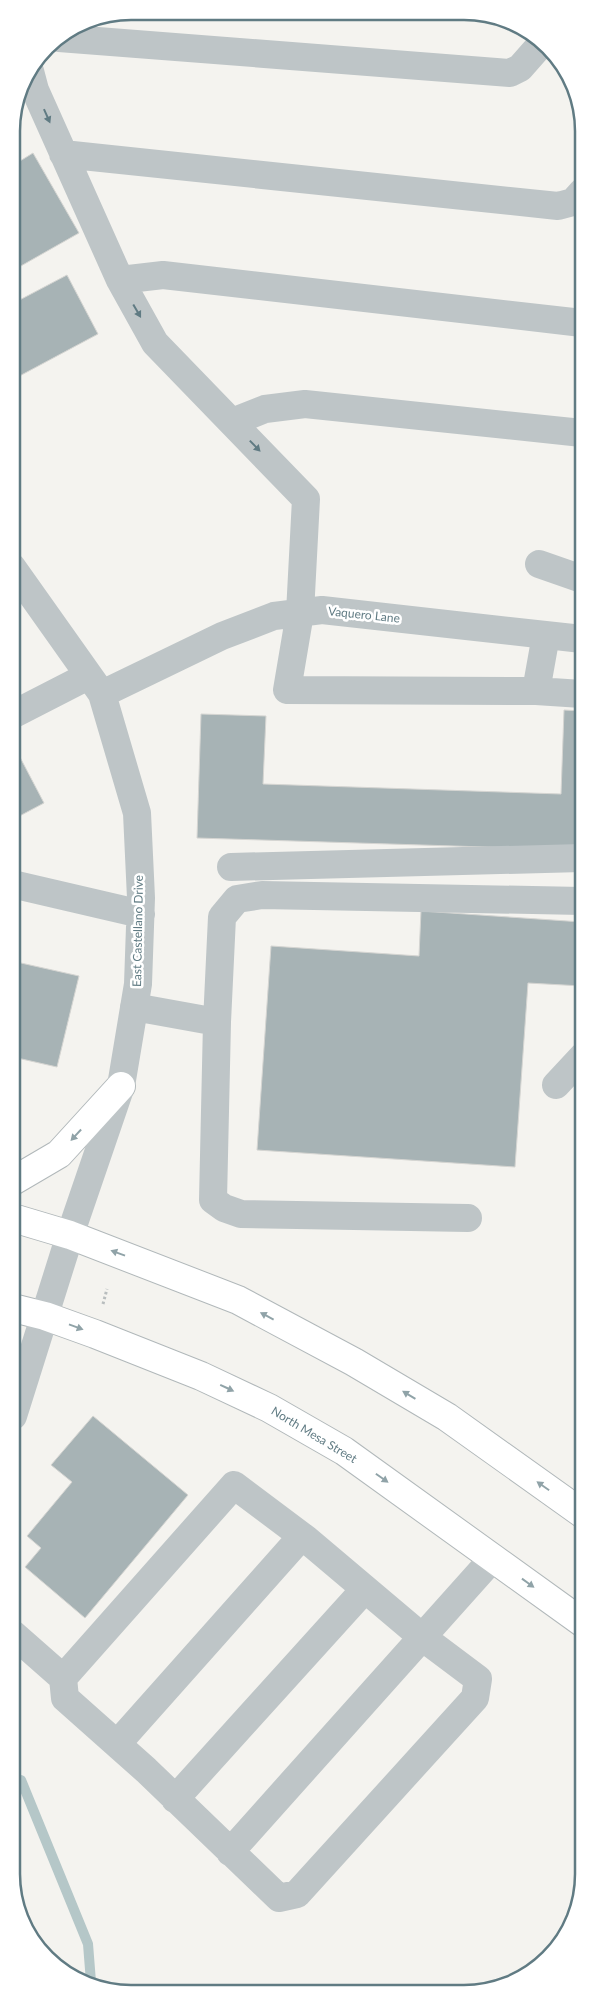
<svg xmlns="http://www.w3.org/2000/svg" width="595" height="2005" font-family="Lato,sans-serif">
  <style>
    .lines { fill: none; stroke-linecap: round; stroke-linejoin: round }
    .stream { stroke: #b5c7c8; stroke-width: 10 }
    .building { fill: #a7b3b5; stroke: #d5d5d2 }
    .major-casing { stroke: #b1b8ba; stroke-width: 30 }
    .path { stroke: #b8bdbe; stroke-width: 3; stroke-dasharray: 2.5 2.5; stroke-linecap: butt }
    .minor { stroke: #bec5c7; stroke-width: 28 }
    .major { stroke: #fff; stroke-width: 28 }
    .oneway { fill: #607b83 }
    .oneway2 { fill: #90a3a8 }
    .labels { text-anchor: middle; stroke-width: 5; stroke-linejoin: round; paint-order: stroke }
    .street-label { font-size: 12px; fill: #607b83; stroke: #fff }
    .rim { fill: none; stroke: #607b83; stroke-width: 2.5 }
  </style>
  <rect width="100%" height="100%" fill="#f4f3ef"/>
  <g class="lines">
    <!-- stream -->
    <path class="stream" d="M21,1780l67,164 3,38"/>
  </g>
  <!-- building -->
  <path class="building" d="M33,153l46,80 -67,38v-105z
    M67,275l31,59 -86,46v-76z
    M564,710l18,1v139l-385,-12 4,-124 65,2 -3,68 298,10z
    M12,742l32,61 -32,17z
    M421,911l161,11v64l-54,-3 -13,184 -258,-17 14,-204 148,10z
    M12,961l67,15 -22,91 -44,-10z
    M93,1416l95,79 -103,123 -60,-51 16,-19 -14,-12 45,-54 -21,-17z"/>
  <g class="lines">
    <!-- major casing -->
    <g class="major-casing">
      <path id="major" d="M13,1181l46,-27 62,-68
        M13,1218l57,17 168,65 116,62 93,55 136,97
        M13,1308l32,8 50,18 106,42 68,32 75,43 239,172"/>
    </g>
    <!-- path -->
    <path class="path" d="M103,1304l4,-15"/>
    <!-- minor -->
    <path class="minor" d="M59,38l451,35 10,-5 22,-25
      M30,71l5,19 85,190 35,63 151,156 -6,114 -13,77 249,1 46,3
      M63,154l495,52 15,-4 9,-10
      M120,280l43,-5 419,48
      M232,422l33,-13 40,-5 277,29
      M539,564l43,15
      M12,567l90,127 35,119 4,85 -3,86 -17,102 -51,149 -57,181
      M536,691l10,-56
      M102,694l120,-58 52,-20 48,-6 260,29
      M12,715l76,-39
      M231,867l351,-9
      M12,884l129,30
      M134,1007l83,15 -4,178 11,8 17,6 227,4
      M217,1022l5,-105 15,-18 25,-4 320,6
      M556,1085l27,-29
      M13,1634l50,44 2,20 81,72 133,128 18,-4 178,-196 3,-19 -56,-42 -116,-98 -72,-54 -171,193
      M117,1744l185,-208
      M175,1799l190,-210
      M230,1852l263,-294"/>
    <!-- major -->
    <use href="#major" class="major"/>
  </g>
  <!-- one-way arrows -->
  <defs><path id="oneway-solid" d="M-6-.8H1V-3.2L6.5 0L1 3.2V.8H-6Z" transform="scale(1.25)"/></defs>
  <g class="oneway">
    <use href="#oneway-solid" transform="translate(47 116) rotate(66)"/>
    <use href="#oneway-solid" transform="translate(137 311) rotate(60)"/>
    <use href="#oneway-solid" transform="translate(255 446) rotate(46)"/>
  </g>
  <g class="oneway2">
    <use href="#oneway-solid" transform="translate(76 1135) rotate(133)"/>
    <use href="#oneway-solid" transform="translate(118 1253) rotate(-160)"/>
    <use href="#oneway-solid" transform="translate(267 1316) rotate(-152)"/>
    <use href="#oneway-solid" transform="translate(76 1327) rotate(20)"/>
    <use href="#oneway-solid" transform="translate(227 1388) rotate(25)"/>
    <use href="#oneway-solid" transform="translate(409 1395) rotate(-149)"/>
    <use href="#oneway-solid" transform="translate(382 1478) rotate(35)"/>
    <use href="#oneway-solid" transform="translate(543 1486) rotate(-145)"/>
    <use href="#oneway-solid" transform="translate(528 1583) rotate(36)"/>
  </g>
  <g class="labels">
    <!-- street labels -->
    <g class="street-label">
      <text transform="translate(364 615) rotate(6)" y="4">Vaquero Lane</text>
      <text transform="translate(138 931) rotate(-89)" y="4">East Castellano Drive</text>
      <text transform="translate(314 1435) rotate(31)" y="4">North Mesa Street</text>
    </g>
  </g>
  <!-- crop -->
  <path d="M0 0H595V2005H0ZM131 20H464A111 111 0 0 1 575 131V1874A111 111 0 0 1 464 1985H131A111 111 0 0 1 20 1874V131A111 111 0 0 1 131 20Z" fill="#fff" fill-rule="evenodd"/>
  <path class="rim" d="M131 20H464A111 111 0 0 1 575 131V1874A111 111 0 0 1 464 1985H131A111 111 0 0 1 20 1874V131A111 111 0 0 1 131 20Z"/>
</svg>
